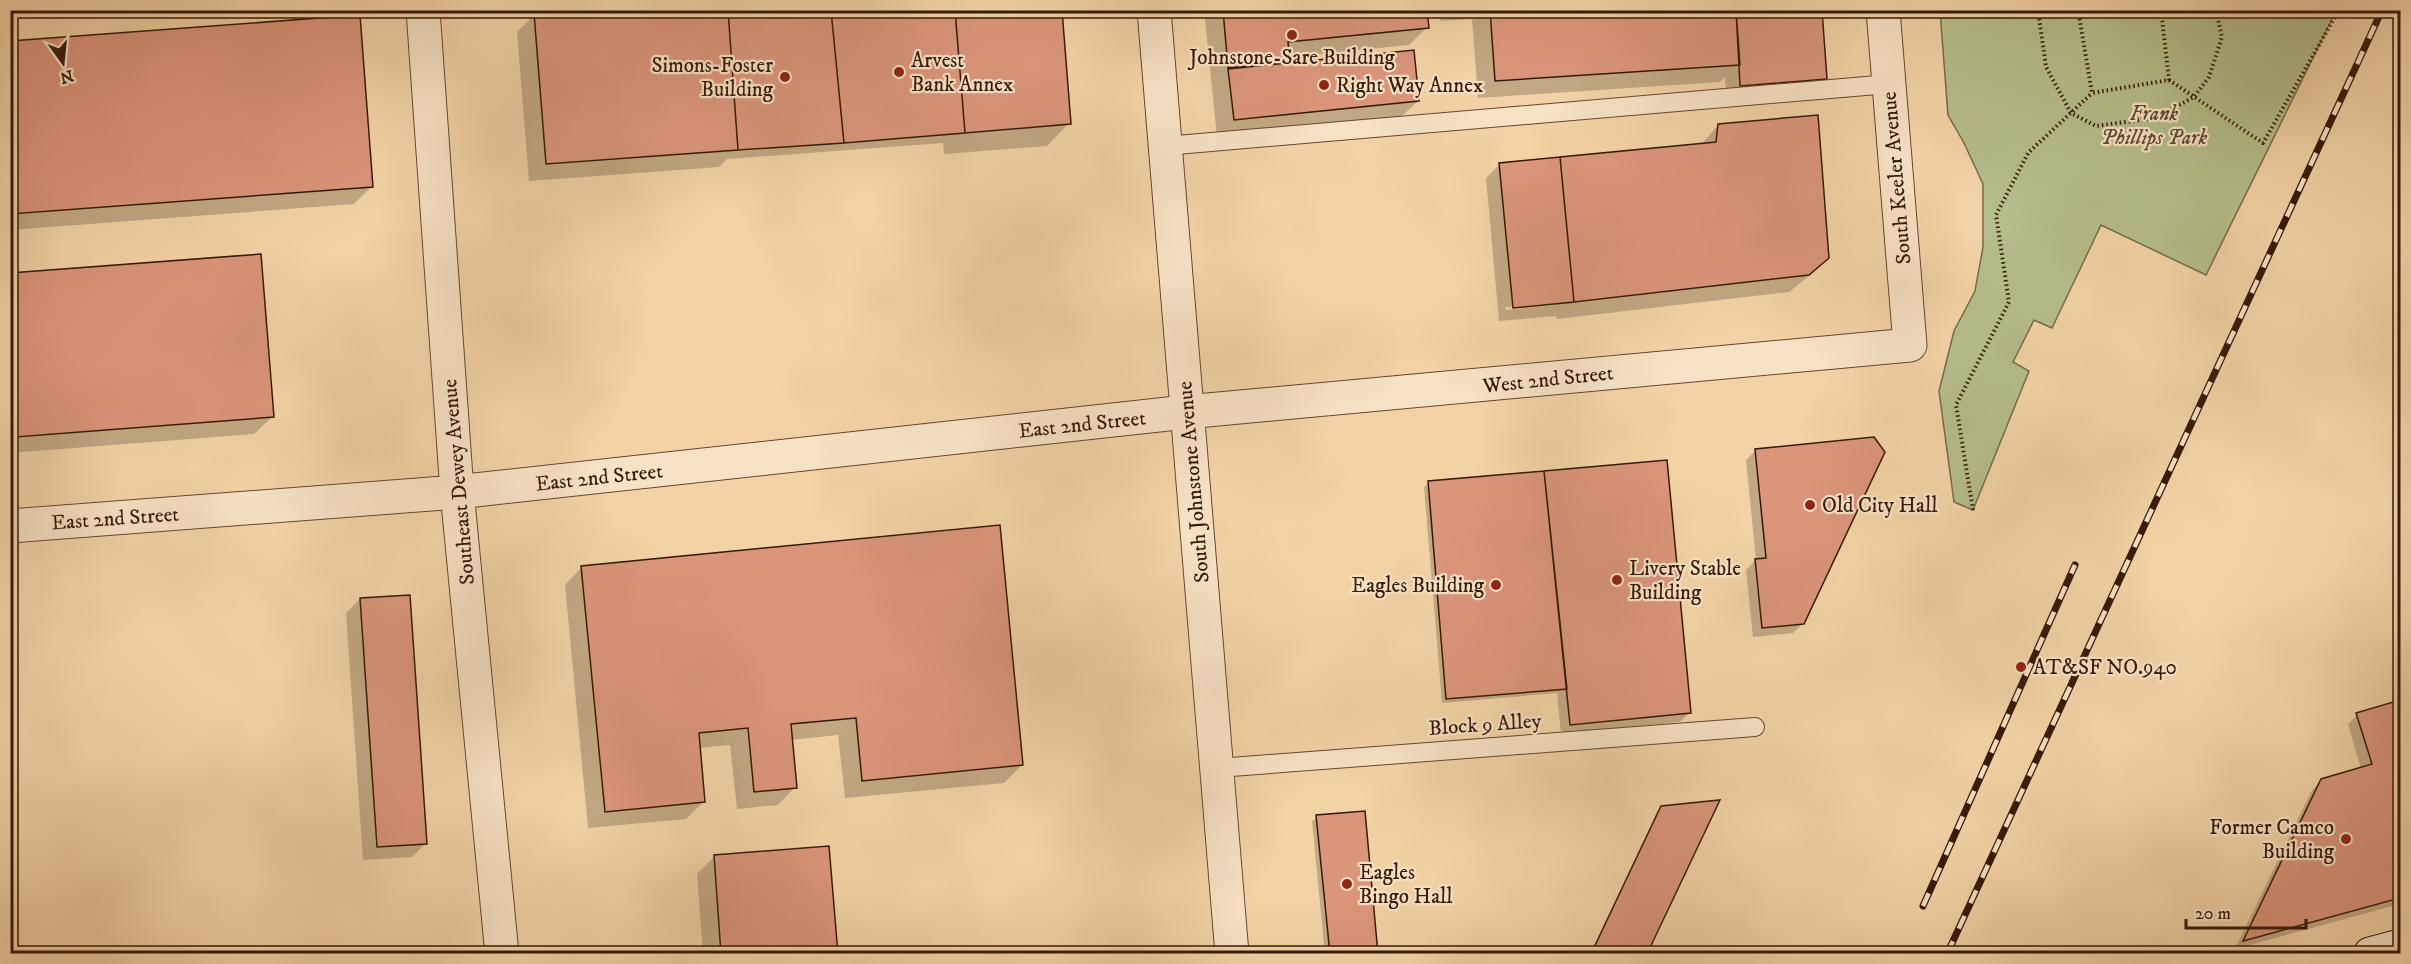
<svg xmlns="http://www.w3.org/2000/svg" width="2411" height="964" font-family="'IM FELL DW Pica',serif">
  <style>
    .green { fill: #b5be8c; stroke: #766c4a; stroke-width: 1.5 }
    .shadow { fill: #0003; fill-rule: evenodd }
    .building { fill: #db957b; stroke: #371909; stroke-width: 1.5 }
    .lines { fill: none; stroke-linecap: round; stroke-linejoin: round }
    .service-casing { stroke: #664830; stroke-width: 20 }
    .minor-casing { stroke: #664830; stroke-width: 35 }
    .tertiary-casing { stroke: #664830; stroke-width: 35 }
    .secondary-casing { stroke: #371909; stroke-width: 35 }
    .path { stroke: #371909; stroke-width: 4; stroke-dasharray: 1.5 3; stroke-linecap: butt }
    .service { stroke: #f7e2c5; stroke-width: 18 }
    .minor { stroke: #f7e2c5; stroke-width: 33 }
    .tertiary { stroke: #f7e2c5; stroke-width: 33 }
    .secondary { stroke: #f7e2c5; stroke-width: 33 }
    .rail-casing { stroke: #371909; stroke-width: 7 }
    .rail { stroke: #f7e2c5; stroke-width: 4.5; stroke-dasharray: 14; stroke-linecap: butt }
    .poi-dot { fill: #8f2418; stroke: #f7e2c5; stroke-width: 2 }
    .labels { text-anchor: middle; stroke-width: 4.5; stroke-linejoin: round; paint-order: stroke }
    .poi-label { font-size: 21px; fill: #371909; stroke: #f7e2c5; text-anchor: start }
    .park-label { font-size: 21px; font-style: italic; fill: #5d4b30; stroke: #f7e2c5 }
    .street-label { font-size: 21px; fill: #371909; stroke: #f7e2c5 }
  </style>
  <rect width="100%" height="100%" fill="#f3d3a6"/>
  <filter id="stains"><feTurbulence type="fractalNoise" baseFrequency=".00333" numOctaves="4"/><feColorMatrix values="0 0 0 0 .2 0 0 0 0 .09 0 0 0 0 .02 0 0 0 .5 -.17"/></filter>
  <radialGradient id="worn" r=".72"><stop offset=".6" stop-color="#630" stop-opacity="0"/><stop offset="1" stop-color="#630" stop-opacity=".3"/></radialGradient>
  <!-- green -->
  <path class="green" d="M1940,11h396l-130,264 -105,-50 -49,103 -18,-8 -21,42 16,9 -56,139 -19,-8 -15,-111 15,-60 21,-40 8,-44v-63l-19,-41 -16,-28z"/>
  <!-- shadow -->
  <path class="shadow" d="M1204,10h221l2,17 -18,18 -121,12 1,7 129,37 -18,17 -183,19z
    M1439,10h381l5,69 -14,14 -85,6 -1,-22 -5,5 -242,16 -6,-79 -32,2z
    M535,14l534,109 -22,23 -103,8 -1,-11 -216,16 -8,8 -190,14 -12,-149z
    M10,43l361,144 -17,17 -344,26z
    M1718,125l110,132 -18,18 -21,17 -232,27 -1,-3 -57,5 -13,-143 14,-14 201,-19zM1555,302v3l-49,5 -1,-3z
    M10,275l262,142 -18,17 -244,19z
    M1755,451l48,172 -10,10 -40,4 -7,-67 10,-10 -10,-100z
    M1429,483l261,229 -10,10 -119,12 -4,-41 -115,10 -18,-216z
    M582,567l440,198 -18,18 -159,15 -7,-63 -47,5 4,47 -17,18 -41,4 -7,-64 -31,3 5,53 -18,18 -98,9 -23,-243z
    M360,599l66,244 -14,14 -49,3 -17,-247z
    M2400,702v202l-165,45 77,-159 10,-10 39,-11 -13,-45 9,-9z
    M1662,807l-16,147h-56l67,-142z
    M1317,817l59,137h-51l-13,-133z
    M714,857l122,97h-133l-6,-80z"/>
  <!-- building -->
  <path class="building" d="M565,10h163l10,140 -192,14 -12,-151z
    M728,10h103l13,133 -106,7z
    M831,10h124l10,123 -121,10z
    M955,10h107l9,114 -106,9z
    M1223,10h204l2,18 -141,14 2,20 -62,6z
    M1490,10h246l4,55 -245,16z
    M1736,10h86l5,69 -87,7z
    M360,15l13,172 -363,27v-173z
    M1414,50l5,51 -185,19 -6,-51z
    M1818,115l11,143 -20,17 -235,27 -14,-145 156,-15 2,-18z
    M1560,157l14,145 -61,6 -14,-145z
    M261,254l13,163 -259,20 -5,-58v-106z
    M1874,437l11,15 -81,172 -42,4 -7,-69 11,-1 -11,-109z
    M1667,460l24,253 -121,12 -26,-254z
    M1544,471l23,218 -121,10 -18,-218z
    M1000,525l23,240 -161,16 -6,-63 -65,6 6,64 -43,4 -6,-64 -49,5 6,69 -100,10 -24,-246z
    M410,595l17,249 -50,3 -17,-249z
    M2400,700v198l-157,43 78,-162 51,-15 -16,-51z
    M1720,800l-73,154h-56l70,-148z
    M1365,811l13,143h-48l-14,-139z
    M829,846l9,108h-117l-7,-99z
    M113,948v6l-56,-1z"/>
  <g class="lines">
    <!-- service casing -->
    <g class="service-casing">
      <path id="service" d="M1165,146l724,-62
        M1218,768l537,-41"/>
    </g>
    <!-- minor casing -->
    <g class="minor-casing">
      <path id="minor" d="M423,10l34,482 45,462
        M10,526l447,-34 729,-80 724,-67 -27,-335"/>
    </g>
    <!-- tertiary casing -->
    <g class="tertiary-casing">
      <path id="tertiary" d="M1154,10l78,944"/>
    </g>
    <!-- secondary casing -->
    <g class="secondary-casing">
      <path id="secondary" d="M2370,954l30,-8"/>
    </g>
    <!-- path -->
    <path class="path" d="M2038,10l8,57 25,46 25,13 59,-8 39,-21 15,-20 13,-40 -6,-27
      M2078,10l14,83 77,-13 -8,-70
      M2169,80l94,63 76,-133
      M1973,510l-17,-105 53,-103 -13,-87 32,-62 64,-60"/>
    <!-- service -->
    <use href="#service" class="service"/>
    <!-- minor -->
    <use href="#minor" class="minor"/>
    <!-- tertiary -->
    <use href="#tertiary" class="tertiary"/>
    <!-- secondary -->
    <use href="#secondary" class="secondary"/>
    <!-- rail casing -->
    <g class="rail-casing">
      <path id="rail" d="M1923,906l152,-341
        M1947,954l435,-944"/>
    </g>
    <!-- rail -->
    <use href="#rail" class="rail"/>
  </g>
  <!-- markers -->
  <g class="poi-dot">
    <circle cx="1292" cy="35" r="6"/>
    <circle cx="899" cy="72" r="6"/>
    <circle cx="785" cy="77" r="6"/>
    <circle cx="1324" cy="85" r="6"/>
    <circle cx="1810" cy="505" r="6"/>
    <circle cx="1617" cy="580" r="6"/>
    <circle cx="1496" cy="585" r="6"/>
    <circle cx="2021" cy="667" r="6"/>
    <circle cx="2346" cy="839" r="6"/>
    <circle cx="1347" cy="884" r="6"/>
  </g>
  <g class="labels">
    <!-- poi labels -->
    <g class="poi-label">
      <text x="1292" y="64" text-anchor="middle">Johnstone-Sare Building</text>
      <text x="911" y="67">Arvest<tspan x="911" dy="24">Bank Annex</tspan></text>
      <text x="773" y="72" text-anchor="end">Simons-Foster<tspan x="773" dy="24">Building</tspan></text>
      <text x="1336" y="92">Right Way Annex</text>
      <text x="1822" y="512">Old City Hall</text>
      <text x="1629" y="575">Livery Stable<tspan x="1629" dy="24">Building</tspan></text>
      <text x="1484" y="592" text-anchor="end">Eagles Building</text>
      <text x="2033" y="674">AT&amp;SF NO.940</text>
      <text x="2334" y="834" text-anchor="end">Former Camco<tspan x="2334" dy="24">Building</tspan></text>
      <text x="1359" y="879">Eagles<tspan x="1359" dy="24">Bingo Hall</tspan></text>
    </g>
    <!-- park labels -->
    <g class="park-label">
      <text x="2154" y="120">Frank<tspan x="2154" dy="24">Phillips Park</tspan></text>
    </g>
    <!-- street labels -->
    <g class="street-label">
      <text transform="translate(1896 178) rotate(-95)" y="7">South Keeler Avenue</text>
      <text transform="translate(1548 379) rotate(-6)" y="7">West 2nd Street</text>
      <text transform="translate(1082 424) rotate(-6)" y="7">East 2nd Street</text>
      <text transform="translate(599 477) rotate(-6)" y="7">East 2nd Street</text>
      <text transform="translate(458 482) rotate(-95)" y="7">Southeast Dewey Avenue</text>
      <text transform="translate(1193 482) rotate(-95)" y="7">South Johnstone Avenue</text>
      <text transform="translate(115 518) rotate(-4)" y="7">East 2nd Street</text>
      <text transform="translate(1485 724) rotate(-4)" y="7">Block 9 Alley</text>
    </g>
  </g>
  <!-- margin -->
  <rect width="2411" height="964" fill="none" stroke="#f3d3a6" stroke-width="36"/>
  <rect x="12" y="12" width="2387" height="940" fill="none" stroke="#371909" stroke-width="3"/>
  <rect x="18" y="18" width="2375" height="928" fill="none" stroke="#371909" stroke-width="1.5"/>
  <!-- north arrow -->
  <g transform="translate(63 63) rotate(165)" stroke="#f7e2c5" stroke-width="4.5" paint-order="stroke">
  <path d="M0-4.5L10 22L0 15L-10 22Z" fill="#371909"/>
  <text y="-9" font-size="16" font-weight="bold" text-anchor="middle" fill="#371909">N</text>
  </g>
  <!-- scale -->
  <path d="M2186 919v9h120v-9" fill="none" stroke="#371909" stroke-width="3"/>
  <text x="2195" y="919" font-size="18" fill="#371909" stroke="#f7e2c5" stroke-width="4.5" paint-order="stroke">20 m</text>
  <rect width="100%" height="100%" filter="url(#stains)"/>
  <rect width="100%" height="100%" fill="url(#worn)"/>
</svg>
